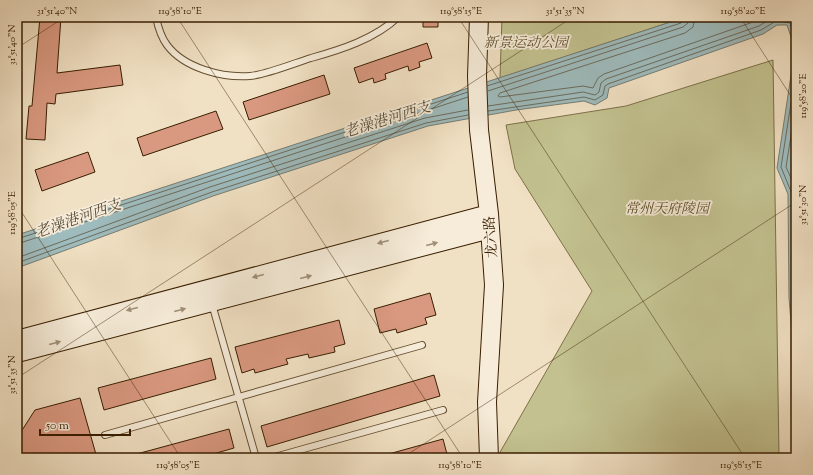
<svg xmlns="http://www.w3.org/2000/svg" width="813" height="475" font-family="'Sorts Mill Goudy','Noto Serif SC',serif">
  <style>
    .green { fill: #c2c18f; stroke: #7d7048 }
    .water { fill: #9ebbbd; stroke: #757c71 }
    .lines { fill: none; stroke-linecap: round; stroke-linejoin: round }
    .shore { stroke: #6b6c5e; stroke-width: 1 }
    .building { fill: #d99880; stroke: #381e00 }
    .lane-casing { stroke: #664f31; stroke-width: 8 }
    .secondary-casing { stroke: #381e00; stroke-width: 20 }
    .lane { stroke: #f6ecd9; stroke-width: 6 }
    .secondary { stroke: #f6ecd9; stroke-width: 18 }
    .oneway { fill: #a08f77 }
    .ticks { fill: none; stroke: #381e00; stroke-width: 1; stroke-opacity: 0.45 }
    .labels { text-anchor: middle; stroke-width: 3.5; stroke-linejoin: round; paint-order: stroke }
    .park-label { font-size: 14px; font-style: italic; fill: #614f2b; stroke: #f6ecd9 }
    .street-label { font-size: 14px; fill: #381e00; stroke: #f6ecd9 }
    .water-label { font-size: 15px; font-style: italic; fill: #574d39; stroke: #f6ecd9 }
    .neatline { fill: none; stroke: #381e00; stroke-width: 1.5 }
    .ticks-label { font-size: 10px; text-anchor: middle; fill: #381e00 }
  </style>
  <rect width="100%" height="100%" fill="#f1e1c4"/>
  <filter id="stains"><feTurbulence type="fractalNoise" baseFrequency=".005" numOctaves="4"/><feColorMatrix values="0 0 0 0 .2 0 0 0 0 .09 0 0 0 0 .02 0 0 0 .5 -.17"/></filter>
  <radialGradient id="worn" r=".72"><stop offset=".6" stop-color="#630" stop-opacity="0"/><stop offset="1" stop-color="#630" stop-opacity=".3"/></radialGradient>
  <!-- green -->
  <path class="green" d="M502,17h184l-186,61z
    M773,60l6,398h-275l-5,-4 93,-163 -77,-122 -9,-44 120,-19z"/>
  <!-- water -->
  <path class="water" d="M686,17h110v365l-7,-84 -1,-104 -11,-26 18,-119 -8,-24h-10l-14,9 -154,54 -2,10 -12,7 -11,-4 -68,9 -88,16 -215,70 -196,72v-33z"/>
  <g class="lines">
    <!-- shore -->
    <path class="shore" d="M695,17l-2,10 -8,6 -185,60 -2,3 2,1 83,-11 10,2 5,-10 6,-4 152,-53 6,-4
      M796,71l-15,96 11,27 1,104 3,35
      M487,86l194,-63 3,-6
      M488,91l195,-64 5,-4 1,-6
      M796,104l-10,63 10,22
      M488,106l95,-14 12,3 4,-3 2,-9 5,-4 153,-53 14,-9
      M488,111l96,-14 11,3 8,-5 2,-9 3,-2 153,-54 15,-9 14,2 6,16
      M17,239l451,-147
      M17,244l451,-147
      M17,258l193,-71 215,-69 43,-8
      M17,263l195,-71 214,-69 42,-8"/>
  </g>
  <!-- building -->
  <path class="building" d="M40,17h21l-4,56 63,-8 3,20 -67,9 -1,10 -8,-1 -2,37 -19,-1 3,-33h3z
    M423,17h15v10h-15z
    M427,43l5,15 -13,4 1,5 -11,4 -1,-5 -23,8 1,5 -12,4 -1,-5 -14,5 -5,-15z
    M324,75l6,19 -81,26 -6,-18z
    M216,111l7,18 -80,27 -6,-18z
    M88,152l7,20 -53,19 -7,-21z
    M430,293l6,22 -11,3 2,6 -30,9 -1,-4 -16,4 -6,-24z
    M339,320l6,24 -11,3 1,5 -26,6 -1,-4 -22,5 2,5 -33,9 -1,-4 -12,4 -7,-26z
    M211,358l5,21 -112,31 -6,-22z
    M434,375l6,21 -173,51 -6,-21z
    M80,398l17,60h-80v-20l18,-28z
    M229,429l5,19 -35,10h-66v-3z
    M443,439l5,19h-62l-1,-3z"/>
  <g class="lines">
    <!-- lane casing -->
    <g class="lane-casing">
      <path id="lane" d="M156,17c2,10 5,20 11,28 17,23 55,33 83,31 15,-1 45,-13 61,-18 29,-8 64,-19 87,-41
        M212,304l44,154
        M105,435l317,-90
        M271,458l172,-48"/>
    </g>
    <!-- secondary casing -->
    <g class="secondary-casing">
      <path id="secondary" d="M479,17l-2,59 2,54 10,84 5,71 -7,117 2,56
        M17,340l472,-126
        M17,353l473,-124"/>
    </g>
    <!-- lane -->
    <use href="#lane" class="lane"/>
    <!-- secondary -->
    <use href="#secondary" class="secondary"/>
  </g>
  <!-- one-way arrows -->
  <defs><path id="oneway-solid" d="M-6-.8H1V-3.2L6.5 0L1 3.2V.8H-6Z"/></defs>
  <g class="oneway">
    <use href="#oneway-solid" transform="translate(383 242) rotate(165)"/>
    <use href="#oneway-solid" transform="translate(432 244) rotate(-15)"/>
    <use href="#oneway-solid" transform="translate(258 276) rotate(165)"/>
    <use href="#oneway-solid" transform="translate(306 277) rotate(-15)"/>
    <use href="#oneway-solid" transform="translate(132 309) rotate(165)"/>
    <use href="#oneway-solid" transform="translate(180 310) rotate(-15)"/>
    <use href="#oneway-solid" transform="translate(55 343) rotate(-15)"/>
  </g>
  <!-- ticks -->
  <path class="ticks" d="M177,17l286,441M458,17l287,441M740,17l56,87M17,48l48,-31M17,205l164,253M17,378l556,-361M402,458l394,-256"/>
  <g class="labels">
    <!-- park labels -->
    <g class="park-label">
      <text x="526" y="47">新景运动公园</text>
      <text x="667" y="213">常州天府陵园</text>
    </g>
    <!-- street labels -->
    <g class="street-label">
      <text transform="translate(490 237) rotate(-94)" y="5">龙六路</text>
    </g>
    <!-- water labels -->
    <g class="water-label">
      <text transform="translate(387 119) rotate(-17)" y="5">老澡港河西支</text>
      <text transform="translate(78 218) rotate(-19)" y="5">老澡港河西支</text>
    </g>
  </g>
  <!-- margin -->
  <rect width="813" height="475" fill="none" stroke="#f1e1c4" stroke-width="44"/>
  <!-- scale -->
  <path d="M40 429v6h90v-6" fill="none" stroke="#381e00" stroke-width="2"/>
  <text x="46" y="429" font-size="12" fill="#381e00" stroke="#f6ecd9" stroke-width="3" paint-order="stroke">50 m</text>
  <rect x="22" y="22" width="769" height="431" class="neatline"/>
  <g class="ticks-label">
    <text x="57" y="14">31°51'40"N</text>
    <text x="180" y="14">119°58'10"E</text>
    <text x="461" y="14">119°58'15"E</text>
    <text x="565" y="14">31°51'35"N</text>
    <text x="743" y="14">119°58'20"E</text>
    <text transform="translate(11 45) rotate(-90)" y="4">31°51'40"N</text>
    <text transform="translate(802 96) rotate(-90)" y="4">119°58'20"E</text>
    <text transform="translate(802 205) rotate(-90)" y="4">31°51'30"N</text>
    <text transform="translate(11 213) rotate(-90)" y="4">119°58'05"E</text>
    <text transform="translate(11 375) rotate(-90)" y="4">31°51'35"N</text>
    <text x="178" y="468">119°58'05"E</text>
    <text x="460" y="468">119°58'10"E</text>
    <text x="741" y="468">119°58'15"E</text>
  </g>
  <rect width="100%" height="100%" filter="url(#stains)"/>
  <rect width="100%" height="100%" fill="url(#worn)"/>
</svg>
